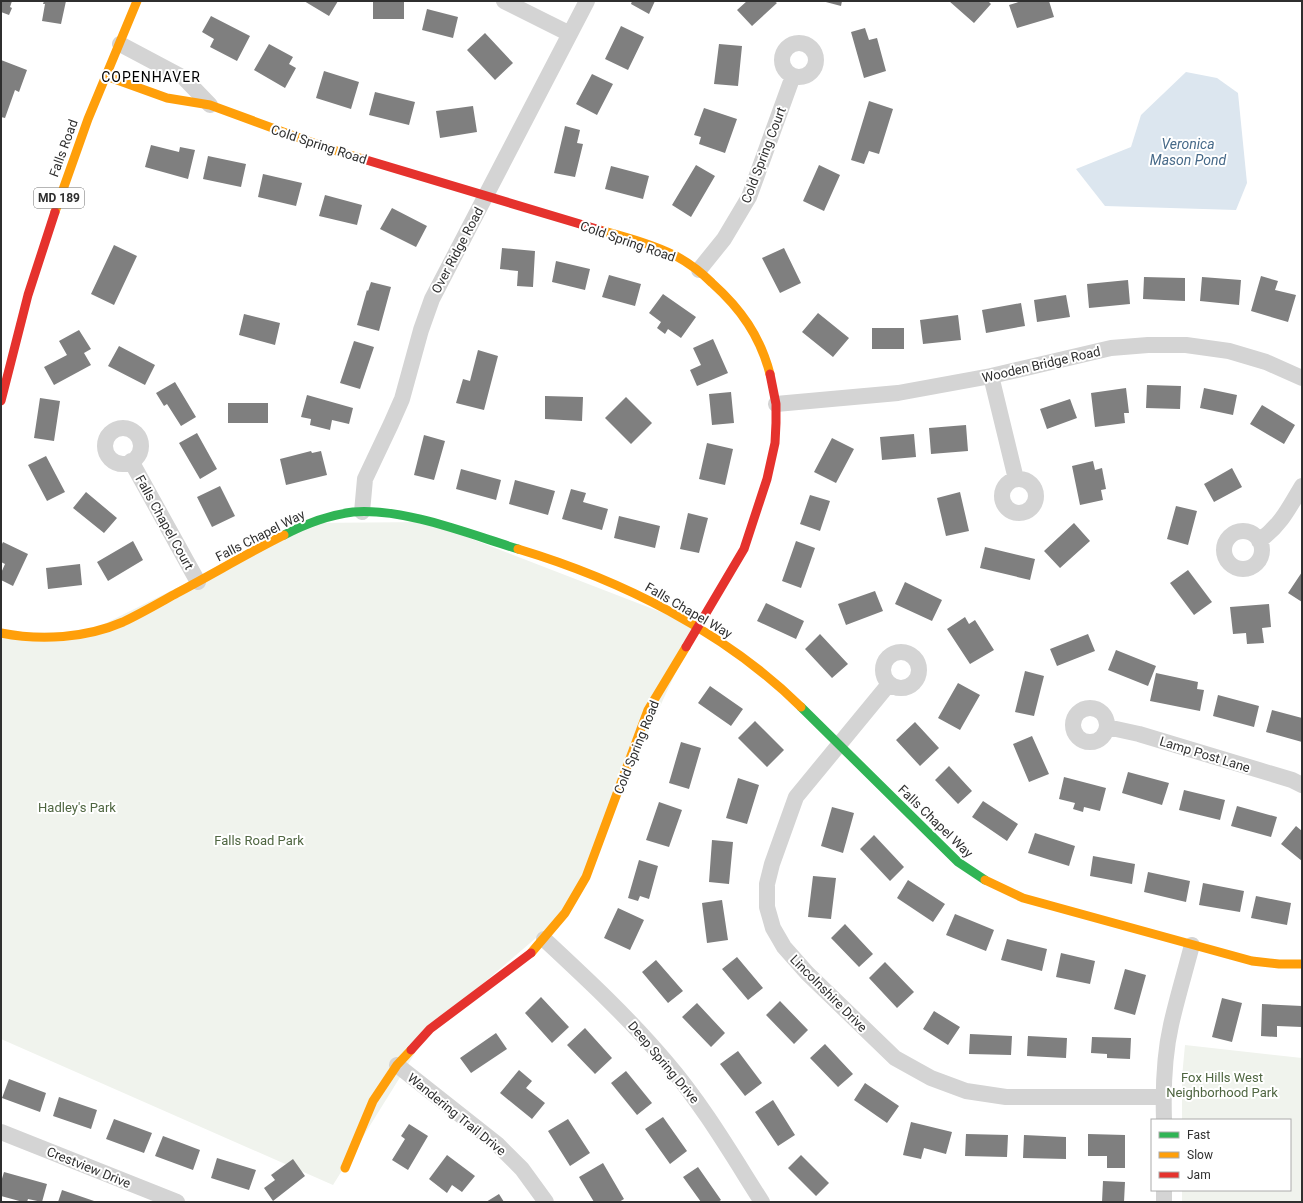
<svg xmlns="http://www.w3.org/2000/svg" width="1303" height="1203" font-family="Roboto,sans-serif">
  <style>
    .green { fill: #f0f3ed }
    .water { fill: #dce6ef }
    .building { fill: #7f7f7f }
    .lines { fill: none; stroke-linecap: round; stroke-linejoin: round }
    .street { stroke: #d4d4d4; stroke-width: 16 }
    .fast { stroke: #30b455; stroke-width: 9 }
    .slow { stroke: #ff9f0a; stroke-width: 9 }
    .jam { stroke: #e5322d; stroke-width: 9 }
    .labels { text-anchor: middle; stroke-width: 4; stroke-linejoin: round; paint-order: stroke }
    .shield { fill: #fff; stroke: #6d6d6d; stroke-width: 1 }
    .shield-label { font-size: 12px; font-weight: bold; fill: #2f2f2f }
    .street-label { font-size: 13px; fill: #2f2f2f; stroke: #fff }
    .park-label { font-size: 13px; fill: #4f6641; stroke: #fff }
    .neighbourhood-label { font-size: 14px; letter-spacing: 1px; fill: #000; stroke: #fff }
    .water-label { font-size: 14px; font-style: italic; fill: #466988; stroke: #fff }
  </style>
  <rect width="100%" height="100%" fill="#fff"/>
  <!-- green -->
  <path class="green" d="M428,522l269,104 -132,287 -135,116 -97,156 -332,-146v-406l87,-1 219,-109z
    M1185,1045l117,13v144h-120v-12h108v-70h-108v-43z"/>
  <!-- water -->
  <path class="water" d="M1186,72l31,6 21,15 9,90 -11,27 -131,-4 -29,-37 55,-22 10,-32z"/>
  <!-- building -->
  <path class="building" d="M1,1h11l-2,6 2,1 -3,7 -8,-3z
    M44,1h22l-5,23 -19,-3 3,-17h-2z
    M304,1h34l-9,15z
    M373,1h31v18h-31z
    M632,1h23l-6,13 -18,-10z
    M747,1h27l3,2 -25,23 -15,-16z
    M822,1h20l-1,5z
    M949,1h39l3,3 -17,19z
    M1022,1h27l5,16 -37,11 -8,-23z
    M427,9l31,8 -5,21 -31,-8z
    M211,16l39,20 -13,25 -27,-14 4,-8 -12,-7z
    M621,26l23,11 -16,33 -23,-11z
    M865,28l4,12 8,-2 9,33 -22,7 -13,-46z
    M485,33l28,30 -18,17 -28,-30z
    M269,44l24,13 -4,7 7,4 -11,20 -31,-18z
    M719,44l23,2 -4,40 -24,-2z
    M1,60l26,10 -8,22 -4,-2 -10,28 -4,-1z
    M324,71l35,11 -8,27 -35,-11z
    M592,74l21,10 -16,31 -21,-11z
    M375,92l40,10 -6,23 -40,-10z
    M869,101l24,8 -14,45 -10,-3 -5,13 -13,-4z
    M473,106l4,26 -37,6 -4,-27z
    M704,108l33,11 -12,34 -26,-9 2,-7 -7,-2z
    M565,126l15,4 -3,13 6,1 -8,33 -21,-4z
    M151,145l28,7 1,-5 15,3 -7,29 -43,-12z
    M208,156l38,8 -5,23 -38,-8z
    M696,165l19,11 -24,41 -19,-12z
    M819,165l21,10 -16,36 -21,-10z
    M611,166l38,10 -6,23 -38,-10z
    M263,174l39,9 -6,23 -38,-9z
    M325,195l37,10 -5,20 -38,-9z
    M392,208l35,18 -11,21 -36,-18z
    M114,245l23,11 -23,49 -23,-11z
    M502,248l33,3 -2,36 -16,-1 1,-15 -18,-2z
    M784,248l17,35 -21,10 -18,-35z
    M556,261l34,8 -5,21 -33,-8z
    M609,275l32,9 -6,22 -33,-9z
    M1261,276l17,5 -3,9 21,5 -8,27 -37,-11z
    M1144,277l41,1v23l-42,-2z
    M1202,277l39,3 -2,25 -39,-4z
    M1128,280l2,24 -41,4 -2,-24z
    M371,282l20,5 -12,44 -22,-6 10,-35 1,1z
    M663,294l33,23 -15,21 -13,-9 -3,5 -8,-6 4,-6 -12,-9z
    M1066,295l4,22 -33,5 -3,-22z
    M1021,303l4,23 -39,7 -4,-23z
    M818,313l31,25 -16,19 -31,-25z
    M244,314l36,9 -5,22 -36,-10z
    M958,315l3,25 -38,4 -3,-24z
    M872,328h32v21h-32z
    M79,330l12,19 -7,4 7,12 -37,20 -10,-18 23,-12 -8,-14z
    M713,339l15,34 -31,13 -7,-16 11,-5 -8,-17z
    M354,341l20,6 -14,42 -20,-6z
    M119,346l36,19 -10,20 -37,-19z
    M478,350l20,6 -14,54 -28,-7 7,-24 7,2z
    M175,382l21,35 -15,9 -14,-22 -3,2 -8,-13z
    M1147,385l34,1 -1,23 -34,-1z
    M1126,388l3,25h-5l1,10 -30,4 -4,-34z
    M1204,388l33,7 -4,20 -33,-7z
    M731,392l3,31 -22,2 -3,-31z
    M307,395l46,13 -4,16 -17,-4 -2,10 -20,-5 1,-6 -10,-2z
    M545,396l38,1 -1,24 -37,-2z
    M626,397l26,26 -21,21 -26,-26z
    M40,398l20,3 -6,40 -20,-3z
    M1070,399l7,19 -30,11 -7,-20z
    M228,403h40v20h-40z
    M1262,405l33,20 -11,19 -34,-20z
    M966,425l2,26 -37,3 -2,-26z
    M197,433l20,36 -17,10 -21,-36z
    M914,434l2,23 -34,3 -2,-23z
    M424,435l21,6 -11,39 -20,-5z
    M832,438l22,11 -18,34 -22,-11z
    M707,443l26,6 -8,36 -26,-6z
    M311,451l1,2 9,-2 6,24 -41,10 -6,-26z
    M46,456l19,36 -18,9 -19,-36z
    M1093,461l2,9 7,-2 4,21 -5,1 2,10 -23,5 -8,-39z
    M1232,468l10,19 -28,15 -10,-18z
    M461,469l40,11 -5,20 -40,-11z
    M515,480l40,11 -7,24 -39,-11z
    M220,486l15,30 -23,11 -15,-30z
    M571,489l15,4 -3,9 25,7 -6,21 -40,-11z
    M86,492l31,26 -13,15 -31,-25z
    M960,492l9,39 -23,5 -9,-38z
    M810,495l20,6 -10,30 -20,-7z
    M1176,506l21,5 -9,34 -21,-6z
    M688,513l20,5 -9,35 -19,-4z
    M619,516l41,10 -5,22 -41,-10z
    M1074,523l16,18 -30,27 -16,-17z
    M133,541l10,19 -35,21 -11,-19z
    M796,541l19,7 -14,40 -19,-7z
    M3,542l25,12 -15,32 -12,-6v-7l4,-9 -4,-2v-16z
    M985,547l50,12 -5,21 -50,-12z
    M80,564l2,21 -34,4 -2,-21z
    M1188,570l24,32 -18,13 -24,-32z
    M1302,572v30l-14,-9z
    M905,582l37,18 -10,21 -37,-17z
    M875,591l8,20 -37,14 -8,-21z
    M766,603l38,18 -8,18 -39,-18z
    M1269,604l2,23 -9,1 2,15 -17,1 -1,-11 -13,1 -3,-27z
    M965,617l4,7 6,-4 19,30 -24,14 -23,-35z
    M820,634l28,30 -16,14 -27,-29z
    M1088,634l7,17 -38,15 -7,-17z
    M1116,650l40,16 -8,20 -40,-16z
    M1025,671l19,5 -10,40 -19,-4z
    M1156,673l42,9 -1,7 7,1 -4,21 -50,-10z
    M958,683l22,12 -20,35 -22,-12z
    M710,686l33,23 -12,17 -33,-23z
    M1218,695l41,11 -5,21 -41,-11z
    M1272,710l30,8v24l-36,-10z
    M755,721l29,29 -17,17 -29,-29z
    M915,722l24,26 -19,18 -24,-26z
    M1032,736l17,38 -20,8 -16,-38z
    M681,742l20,6 -12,41 -20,-6z
    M949,766l23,25 -14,13 -23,-24z
    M1128,772l41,11 -7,22 -40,-12z
    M1064,777l42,11 -6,23 -16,-4 -1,5 -10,-3 2,-6 -16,-4z
    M738,778l21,7 -12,39 -21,-6z
    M1184,790l41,10 -5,20 -41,-10z
    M983,801l35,23 -11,17 -35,-24z
    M659,802l23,8 -13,37 -23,-7z
    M1237,806l40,11 -6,20 -40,-11z
    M832,807l22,6 -11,40 -22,-7z
    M1296,826l6,5v30l-21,-17z
    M1035,833l40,13 -6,20 -41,-13z
    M874,835l30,32 -14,14 -30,-32z
    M712,840l21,2 -4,42 -20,-2z
    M1093,856l42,8 -3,20 -42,-8z
    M639,860l19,6 -9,33 -9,-3 -2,5 -10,-3z
    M1148,872l42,9 -4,21 -42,-10z
    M813,876l23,2 -5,41 -23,-2z
    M908,880l37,24 -12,18 -36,-24z
    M1203,883l41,8 -4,21 -41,-7z
    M1256,896l35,7 -4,22 -36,-7z
    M722,900l6,40 -21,3 -5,-40z
    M618,908l26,12 -14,30 -26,-12z
    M955,914l39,16 -8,21 -40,-16z
    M845,924l28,30 -14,13 -28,-29z
    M1007,939l40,10 -5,22 -41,-11z
    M1061,953l34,8 -5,23 -34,-7z
    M737,957l26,31 -15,12 -26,-31z
    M656,960l27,31 -15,12 -26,-31z
    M885,962l29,30 -17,16 -28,-30z
    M1125,969l21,6 -11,40 -21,-6z
    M541,997l28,30 -17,16 -27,-30z
    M1222,998l20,5 -10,39 -20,-5z
    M780,1001l28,29 -14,14 -28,-29z
    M697,1003l28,30 -14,14 -29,-30z
    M1262,1004l40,2v21l-25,-1v11l-16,-1z
    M934,1011l26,16 -12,18 -25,-16z
    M585,1028l27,30 -17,16 -28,-29z
    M496,1033l11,16 -36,24 -11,-15z
    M970,1034l42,2 -1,19 -42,-1z
    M1028,1036l39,2 -1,20 -39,-2z
    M1092,1037l39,1 -1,21 -23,-1v-4l-16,-1z
    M825,1044l28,30 -15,13 -28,-29z
    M738,1051l24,32 -17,13 -25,-32z
    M519,1070l13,11 -6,7 19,15 -13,16 -32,-26z
    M626,1071l26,32 -15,12 -26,-32z
    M9,1079l37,14 -6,19 -38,-14z
    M865,1083l34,23 -12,17 -33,-23z
    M59,1097l38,13 -6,19 -38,-13z
    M773,1100l22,35 -17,11 -23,-34z
    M663,1117l24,34 -17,13 -25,-35z
    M114,1119l38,14 -8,20 -38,-14z
    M568,1119l22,34 -20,13 -22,-35z
    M911,1122l41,10 -6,22 -22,-6 -3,11 -18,-4z
    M409,1124l19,12 -20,34 -16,-10 13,-21 -4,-3z
    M966,1134l42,1 -1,22 -42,-1z
    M1088,1134l37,1v33h-18v-12h-19z
    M1024,1135l42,2v22l-43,-1z
    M163,1136l37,14 -7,20 -38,-14z
    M447,1155l28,21 -13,16 -10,-7 -5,8 -18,-14z
    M801,1155l28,28 -13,13 -28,-28z
    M217,1158l39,12 -7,20 -38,-12z
    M293,1159l12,17 -32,25 -9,-13 11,-8 -4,-5z
    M603,1163l21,36 -5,3h-25l-15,-25z
    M698,1167l23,33 -3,2h-17l-18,-25z
    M4,1172l43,12 -5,18 -14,-3 -1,3h-4l-22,-6v-14z
    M1103,1181l22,1 -1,20h-22z
    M62,1190l35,12h-39z
    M499,1194l5,8h-18z"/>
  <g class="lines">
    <!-- street -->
    <path class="street" d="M504,1l66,33
      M782 60a17 17 0 1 1 34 0a17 17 0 1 1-34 0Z
      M120,44l64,34 26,27
      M699,270l25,-31 25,-42 44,-121
      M991,376l25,103
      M776,404l122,-11 93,-17 120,-28 37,-3h38l43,6 37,11 36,16
      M105 446a18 18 0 1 1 36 0a18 18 0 1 1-36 0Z
      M131,461l67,121
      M1002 496a17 17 0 1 1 34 0a17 17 0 1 1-34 0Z
      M362,512l3,-33 26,-55 11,-25 19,-69 11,-31 155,-298
      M1224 550a19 19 0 1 1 38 0a19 19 0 1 1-38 0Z
      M1259,541c22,-16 30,-33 43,-55
      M883 670a18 18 0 1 1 36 0a18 18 0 1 1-36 0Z
      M889,684l-93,113 -24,67 -5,20v23l6,21 11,19 23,26 88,85 36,20 35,13 40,6h158
      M1073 725a17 17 0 1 1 34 0a17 17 0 1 1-34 0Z
      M1107,727l32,7 153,46 10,5
      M544,939c43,40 85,79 122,123 37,43 66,93 96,140
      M397,1065l100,79 25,25 24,33
      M1164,1120c-1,-31 0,-64 7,-95 6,-27 14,-53 21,-80
      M1,1132l176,70
      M1164,1190v12"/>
    <!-- fast -->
    <path class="fast" d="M284,535c21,-11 45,-20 69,-23 52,-4 116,22 165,37
      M801,707l157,155 27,18"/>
    <!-- slow -->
    <path class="slow" d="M106,76l61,22 43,7 117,43 36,11
      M55,212l33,-93 49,-118
      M600,230c25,7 52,14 76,26 13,7 25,16 36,27 29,26 48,53 58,91
      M518,549c103,31 206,82 283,158
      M1,633c40,8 85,5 122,-11 19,-9 36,-19 54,-29 36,-19 71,-40 107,-58
      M985,880l38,18 229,63 27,3h23
      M531,953l34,-40 21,-36 62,-167 38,-63
      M345,1168l28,-67 24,-36 14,-15"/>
    <!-- jam -->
    <path class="jam" d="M363,159l237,71
      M1,401l27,-106 27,-83
      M686,647l58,-98 23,-70 8,-36 1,-20v-19l-6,-30
      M411,1050l19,-21 101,-76"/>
  </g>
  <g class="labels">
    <!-- shield labels -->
    <rect class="shield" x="34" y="188" width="50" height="20" rx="3"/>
    <g class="shield-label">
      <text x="59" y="202">MD 189</text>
    </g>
    <!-- street labels -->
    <g class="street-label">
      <text transform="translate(319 144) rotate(18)" y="5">Cold Spring Road</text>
      <text transform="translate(63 148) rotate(-70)" y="5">Falls Road</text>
      <text transform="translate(763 155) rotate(-69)" y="5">Cold Spring Court</text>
      <text transform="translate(628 241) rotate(19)" y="5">Cold Spring Road</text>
      <text transform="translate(457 250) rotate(-62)" y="5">Over Ridge Road</text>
      <text transform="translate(1041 364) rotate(-13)" y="5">Wooden Bridge Road</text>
      <text transform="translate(165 522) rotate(61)" y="5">Falls Chapel Court</text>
      <text transform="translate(260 535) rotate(-27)" y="5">Falls Chapel Way</text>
      <text transform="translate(689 610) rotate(30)" y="5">Falls Chapel Way</text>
      <text transform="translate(636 747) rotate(-68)" y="5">Cold Spring Road</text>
      <text transform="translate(1205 754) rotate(17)" y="5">Lamp Post Lane</text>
      <text transform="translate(936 821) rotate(44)" y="5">Falls Chapel Way</text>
      <text transform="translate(829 993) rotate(45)" y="5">Lincolnshire Drive</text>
      <text transform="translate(664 1062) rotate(50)" y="5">Deep Spring Drive</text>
      <text transform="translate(457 1114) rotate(39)" y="5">Wandering Trail Drive</text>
      <text transform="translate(89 1167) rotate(22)" y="5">Crestview Drive</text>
    </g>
    <!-- park labels -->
    <g class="park-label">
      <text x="77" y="812">Hadley's Park</text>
      <text x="259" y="845">Falls Road Park</text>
      <text x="1222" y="1082">Fox Hills West<tspan x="1222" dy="15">Neighborhood Park</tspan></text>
    </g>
    <!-- neighbourhood labels -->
    <g class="neighbourhood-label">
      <text x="151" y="82">COPENHAVER</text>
    </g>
    <!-- water labels -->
    <g class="water-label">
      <text x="1188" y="149">Veronica<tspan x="1188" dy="16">Mason Pond</tspan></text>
    </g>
  </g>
  <!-- border -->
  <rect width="1303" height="1203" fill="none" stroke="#2f2f2f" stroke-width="4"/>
  <!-- legend -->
  <rect x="1151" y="1119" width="140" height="72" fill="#ffffff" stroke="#acacac"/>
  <rect x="1159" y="1132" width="20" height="6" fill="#30b455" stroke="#acacac"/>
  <text x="1187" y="1139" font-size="12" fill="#2f2f2f">Fast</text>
  <rect x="1159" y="1152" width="20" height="6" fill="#ff9f0a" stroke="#acacac"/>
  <text x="1187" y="1159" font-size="12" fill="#2f2f2f">Slow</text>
  <rect x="1159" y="1172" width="20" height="6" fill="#e5322d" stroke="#acacac"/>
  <text x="1187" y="1179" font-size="12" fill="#2f2f2f">Jam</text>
</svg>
